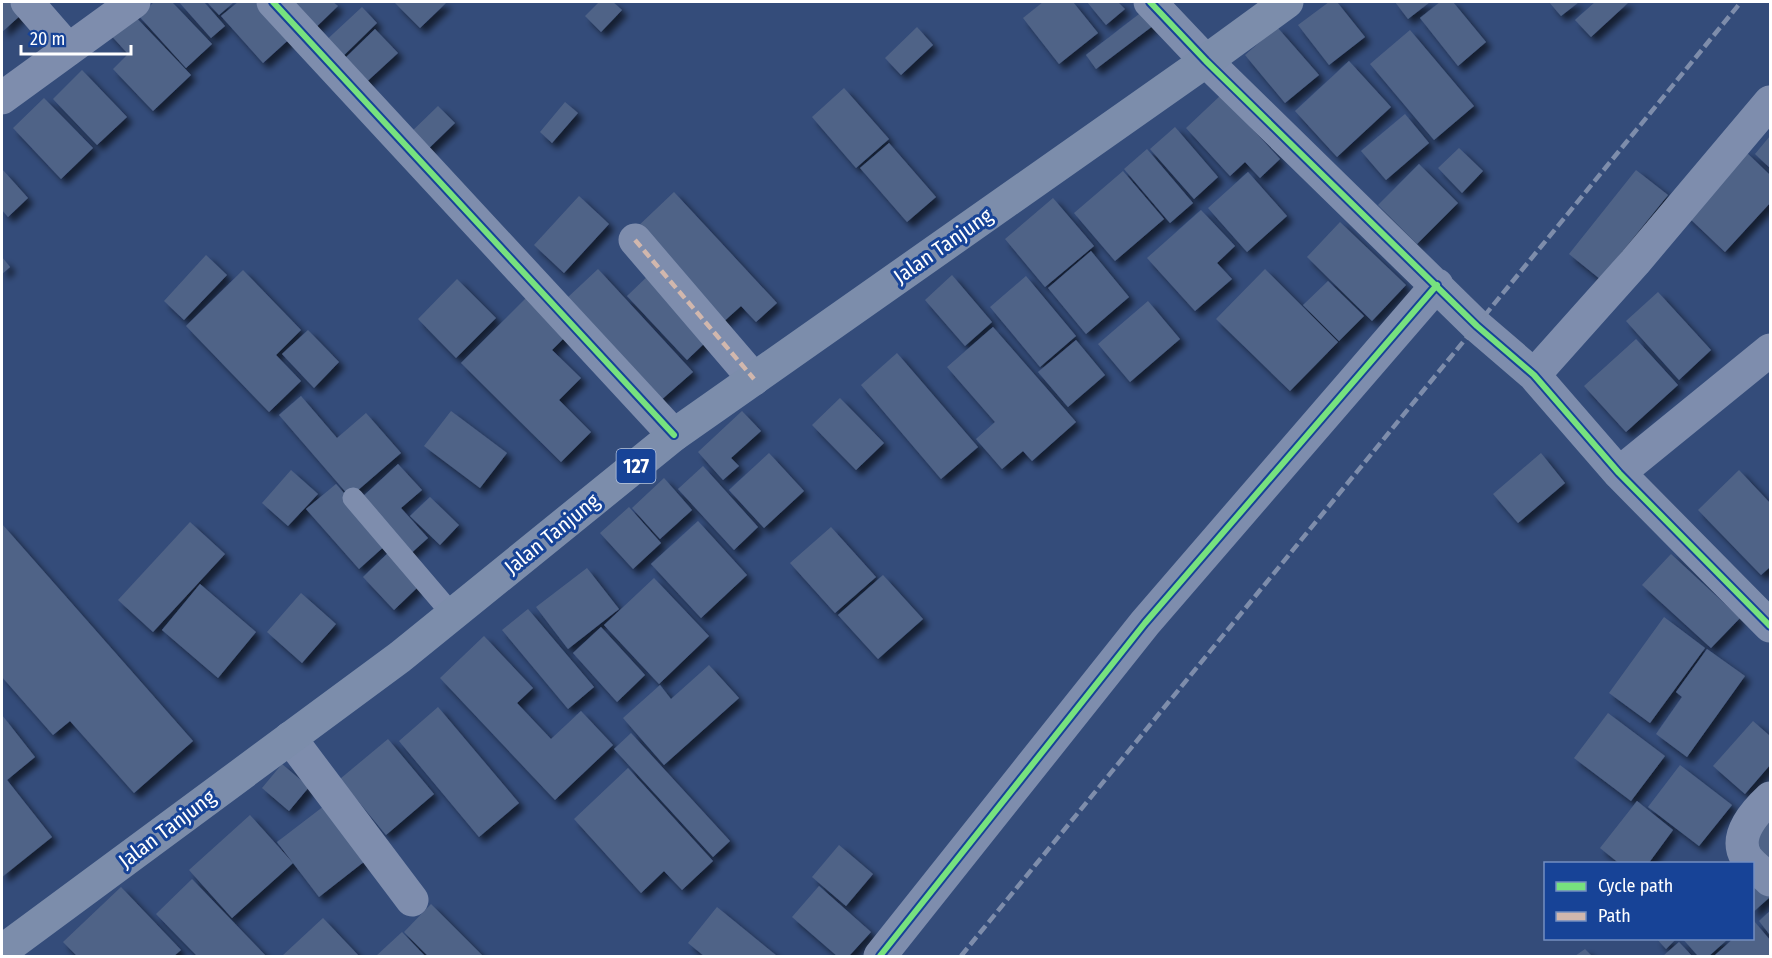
<svg xmlns="http://www.w3.org/2000/svg" width="1772" height="958" font-family="'Fira Sans Condensed',sans-serif">
  <style>
    .building { fill: #506387; filter: url(#shadow) }
    .lines { fill: none; stroke-linecap: round; stroke-linejoin: round }
    .service { stroke: #7e8dad; stroke-width: 21 }
    .minor { stroke: #7e8dad; stroke-width: 33 }
    .primary { stroke: #7c8dab; stroke-width: 33 }
    .rail { stroke: #7e8dab; stroke-width: 4.5; stroke-dasharray: 10 4.5; stroke-linecap: butt }
    .quiet { stroke: #d1b7ad; stroke-width: 4.5; stroke-dasharray: 9 4.5; stroke-linecap: butt }
    .cycleway-casing { stroke: #174397; stroke-width: 10 }
    .cycleway { stroke: #77e17e; stroke-width: 6 }
    .labels { text-anchor: middle; stroke-width: 6; stroke-linejoin: round; paint-order: stroke }
    .shield { fill: #174397; stroke: #b9c7e0; stroke-width: 1.5 }
    .shield-label { font-size: 20px; font-weight: bold; fill: #fff }
    .street-label { font-size: 21px; fill: #fff; stroke: #174397 }
  </style>
  <defs>
    <filter id="shadow"><feDropShadow dx="5.5" dy="5.5" stdDeviation="3" flood-color="#0009"/></filter>
  </defs>
  <rect width="100%" height="100%" fill="#344c7a"/>
  <!-- building -->
  <path class="building" d="M2,2h11l10,11 -21,19z
    M154,2h18l40,42 -26,24 -47,-52z
    M179,2h25l21,24 -14,12z
    M207,2h27l-15,13z
    M238,2h30l28,31 -33,30 -42,-47z
    M279,2h54l5,4 -28,27z
    M394,2h51l1,1 -26,25z
    M599,2h14l9,8 -21,22 -16,-16z
    M1043,2h30l25,31 -39,31 -36,-46z
    M1087,2h31l7,7 -19,16z
    M1329,2h8l28,35 -36,28 -31,-40z
    M1395,2h35l-22,17z
    M1440,2h13l33,40 -28,24 -38,-48z
    M1549,2h30l-18,14z
    M1595,2h34l-38,35 -16,-17z
    M362,7l15,16 -41,40 -16,-17z
    M129,10l62,65 -38,36 -40,-42 15,-15 -21,-23z
    M1143,11l11,14 -58,44 -10,-14z
    M917,27l16,18 -32,30 -16,-17z
    M1277,27l42,48 -34,28 -40,-48z
    M375,29l23,24 -38,35 -22,-23z
    M1410,30l64,76 -40,34 -64,-76z
    M1349,61l42,46 -54,50 -42,-46z
    M82,70l45,47 -30,28 -44,-46z
    M844,88l45,51 -33,29 -44,-51z
    M1221,95l59,64 -20,19 -15,-16 -15,14 -44,-48z
    M44,98l49,50 -32,31 -48,-51z
    M565,102l13,11 -26,30 -12,-11z
    M438,106l17,17 -31,30 -17,-17z
    M1405,114l24,29 -43,37 -25,-29z
    M1175,127l43,50 -24,22 -44,-50z
    M1770,136v32l-15,-14z
    M889,143l47,54 -29,25 -47,-54z
    M1459,148l24,23 -21,22 -24,-25z
    M1147,149l46,54 -23,20 -46,-54z
    M1745,151l25,24v28l-45,49 -40,-38z
    M1419,164l39,39 -41,41 -39,-39z
    M2,169l26,29 -20,19 -6,-7z
    M1636,170l32,25 -68,84 -31,-25z
    M1123,171l41,48 -49,42 -41,-48z
    M1248,172l39,44 -40,36 -39,-44z
    M674,192l103,111 -21,19 -15,-16 -20,18 -87,-94z
    M579,196l30,28 -45,49 -30,-28z
    M1053,198l41,48 -49,41 -40,-48z
    M1201,210l34,36 -18,17 15,16 -37,32 -48,-53z
    M1340,222l66,63 -34,36 -65,-64z
    M1091,251l38,46 -43,37 -38,-46z
    M206,255l21,20 -43,45 -20,-19z
    M2,257l8,10 -8,7z
    M598,269l95,103 -33,29 -94,-102z
    M1265,269l73,73 -48,49 -74,-72z
    M243,270l58,60 -25,25 25,26 -32,31 -83,-86z
    M653,271l59,65 -25,24 -60,-64z
    M952,275l40,47 -27,24 -40,-46z
    M1026,276l50,60 -36,31 -50,-60z
    M457,279l39,39 -40,40 -38,-39z
    M1328,281l36,35 -25,25 -36,-36z
    M1658,292l53,58 -32,30 -53,-59z
    M530,294l39,39 -17,17 29,28 -22,22 32,32 -30,30 -100,-99z
    M1148,301l32,38 -50,43 -32,-38z
    M993,327l83,95 -44,39 -9,-10 -21,18 -26,-30 19,-17 -48,-55z
    M308,330l31,32 -25,26 -32,-34z
    M1636,339l42,46 -52,47 -42,-46z
    M1076,340l29,35 -37,32 -30,-35z
    M897,353l81,94 -37,32 -80,-94z
    M301,396l36,42 29,-25 35,40 -51,44 -71,-82z
    M840,398l44,45 -28,27 -44,-45z
    M451,411l56,42 -27,35 -56,-42z
    M742,411l19,20 -30,27 8,8 -16,14 -25,-28z
    M769,453l35,38 -40,37 -35,-38z
    M1541,453l24,30 -47,40 -25,-29z
    M398,464l24,26 -21,18 27,30 -20,18 -50,-55z
    M703,466l55,61 -24,23 -56,-61z
    M291,470l27,24 -30,32 -26,-23z
    M1739,470l31,33v64l-9,8 -63,-65z
    M664,478l28,32 -32,29 -28,-31z
    M336,484l52,59 -29,26 -53,-60z
    M430,497l29,28 -19,20 -30,-29z
    M629,507l32,36 -28,26 -33,-36z
    M698,521l49,54 -46,43 -50,-54z
    M190,522l35,32 -72,78 -35,-32z
    M2,524l191,217 -59,52 -64,-72 -17,14 -51,-58z
    M831,527l45,50 -41,36 -45,-50z
    M388,553l31,33 -25,24 -31,-33z
    M1671,554l69,64 -29,30 -69,-63z
    M587,568l32,41 -51,40 -32,-42z
    M883,575l40,44 -45,40 -40,-44z
    M654,578l55,58 -50,48 -55,-59z
    M200,584l56,48 -38,46 -56,-48z
    M301,593l35,31 -34,39 -35,-31z
    M528,609l66,78 -26,22 -66,-79z
    M1664,617l41,31 -55,75 -41,-30z
    M601,627l44,48 -28,27 -44,-49z
    M484,636l49,52 -16,15 34,36 30,-28 32,34 -58,55 -115,-122z
    M1707,649l38,27 -58,81 -31,-23 26,-37 -6,-5z
    M709,665l30,33 -75,67 -41,-47 37,-33 11,14z
    M438,707l81,96 -40,34 -80,-96z
    M1608,713l57,43 -34,45 -57,-43z
    M2,715l33,42 -28,23 45,57 -50,40z
    M1753,721l17,15v29l-25,29 -32,-28z
    M631,733l99,108 -17,16 -99,-108z
    M388,739l46,55 -48,41 -46,-56z
    M282,764l27,23 -20,24 -27,-23z
    M1680,765l52,40 -33,41 -51,-39z
    M628,768l85,93 -31,29 -18,-19 -23,22 -67,-74z
    M1637,801l36,29 -25,34h-28l-20,-16z
    M324,806l41,55 -46,36 -42,-55z
    M250,815l43,48 -61,55 -43,-48z
    M1770,821v48l-24,-26z
    M839,845l34,29 -27,32 -34,-29z
    M1752,867l18,21v9l-18,16z
    M192,879l74,77h-69l-41,-42z
    M819,886l52,46 -22,24h-12l-45,-39z
    M121,887l60,63 -7,6h-97l-14,-14z
    M431,904l52,52h-55l-24,-24z
    M717,907l60,49h-73l-16,-13z
    M1770,911v24l-11,-14z
    M323,918l36,38h-77z
    M1754,921l16,19v16h-56l20,-18h18z
    M402,932l23,24h-49z
    M1656,938h21l-11,11z
    M1682,938h47l-20,18h-11z
    M1679,942l13,14h-29z
    M1585,949l7,7h-17z"/>
  <g class="lines">
    <!-- service -->
    <path class="service" d="M353,498l99,116"/>
    <!-- minor -->
    <path class="minor" d="M27,2l41,47
      M273,2l401,433
      M1150,2l56,59 271,265 57,49 85,98 151,153
      M2,98l132,-96
      M635,240l119,139
      M1534,375l101,-113 135,-160
      M1619,473l151,-123
      M290,738l122,162
      M1770,798c-14,13 -37,37 -24,59 5,8 17,16 24,23
      M880,956l265,-333 292,-338"/>
    <!-- primary -->
    <path class="primary" d="M2,951l398,-294 274,-222 532,-374 81,-59"/>
    <!-- rail -->
    <path class="rail" d="M961,956l780,-954"/>
    <!-- quiet -->
    <path class="quiet" d="M635,240l119,139"/>
    <!-- cycleway casing -->
    <g class="cycleway-casing">
      <path id="cycleway" d="M273,2l401,433
        M1150,2l56,59 271,265 57,49 85,98 151,153
        M880,956l265,-333 292,-338"/>
    </g>
    <!-- cycleway -->
    <use href="#cycleway" class="cycleway"/>
  </g>
  <g class="labels">
    <!-- shield labels -->
    <rect class="shield" x="616.5" y="449" width="39" height="34" rx="4.5"/>
    <g class="shield-label">
      <text x="636" y="473">127</text>
    </g>
    <!-- street labels -->
    <g class="street-label">
      <text transform="translate(943 246) rotate(-35)" y="7">Jalan Tanjung</text>
      <text transform="translate(552 534) rotate(-39)" y="7">Jalan Tanjung</text>
      <text transform="translate(167 829) rotate(-37)" y="7">Jalan Tanjung</text>
    </g>
  </g>
  <!-- border -->
  <rect width="1772" height="958" fill="none" stroke="#ffffff" stroke-width="6"/>
  <!-- legend -->
  <rect x="1544" y="862" width="210" height="78" fill="#174397" stroke="#748ec1" stroke-width="1.5"/>
  <rect x="1556" y="882" width="30" height="9" fill="#77e17e" stroke="#748ec1" stroke-width="1.5"/>
  <text x="1598" y="892" font-size="18" fill="#ffffff">Cycle path</text>
  <rect x="1556" y="912" width="30" height="9" fill="#d1b7ad" stroke="#748ec1" stroke-width="1.5"/>
  <text x="1598" y="922" font-size="18" fill="#ffffff">Path</text>
  <!-- scale -->
  <path d="M21 45v9h110v-9" fill="none" stroke="#ffffff" stroke-width="3"/>
  <text x="30" y="45" font-size="18" fill="#ffffff" stroke="#174397" stroke-width="4.5" paint-order="stroke">20 m</text>
</svg>
